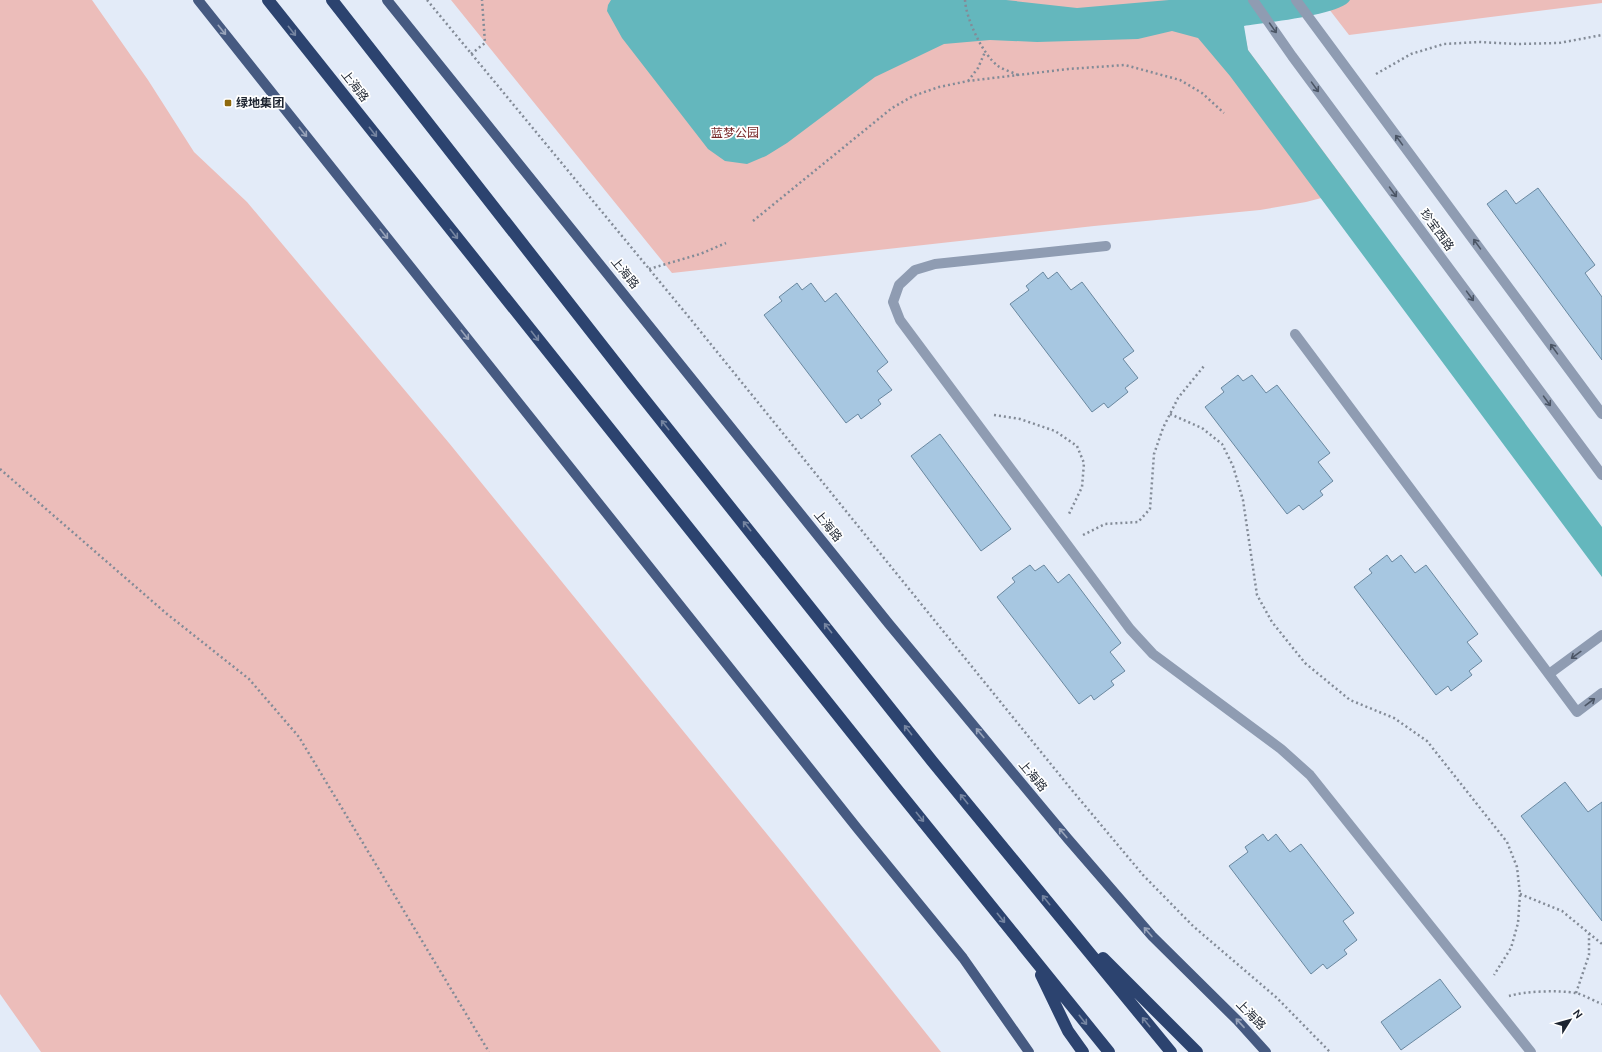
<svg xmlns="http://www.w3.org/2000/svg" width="1602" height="1052" font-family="Ubuntu,'Noto Sans SC',sans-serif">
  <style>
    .green { fill: #ecbdba }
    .water { fill: #64b7bd }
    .building { fill: #a7c7e1; stroke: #6a88a0 }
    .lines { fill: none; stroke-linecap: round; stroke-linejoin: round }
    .path { stroke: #838b97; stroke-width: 2.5; stroke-dasharray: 2 3; stroke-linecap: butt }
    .minor { stroke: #8f9cb2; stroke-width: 10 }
    .major { stroke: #465a81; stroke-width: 10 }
    .highway { stroke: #2c436f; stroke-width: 12 }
    .oneway { stroke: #4b5565 }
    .oneway2 { stroke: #99a4ba }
    .oneway3 { stroke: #7685a1 }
    .poi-dot { fill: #8f690e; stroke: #fff; stroke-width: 1.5 }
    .labels { text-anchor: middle; stroke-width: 3.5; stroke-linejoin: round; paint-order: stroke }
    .street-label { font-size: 12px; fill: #1e2531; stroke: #fff }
    .poi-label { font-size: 12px; font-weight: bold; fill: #1e2531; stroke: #fff; text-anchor: start }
    .park-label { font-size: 12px; fill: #772829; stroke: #fff }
  </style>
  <rect width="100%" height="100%" fill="#e3ebf8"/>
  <!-- green -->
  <path class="green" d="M0,0h92l56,80 46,72 53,50 202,241 335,412 157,197h-900l-41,-58z
    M451,0h773l19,26 5,24 104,140 -46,12 -46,8 -166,16 -422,47z
    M1322,0h280v3l-253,32z"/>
  <!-- water -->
  <path class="water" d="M611,0h395l71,8 92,-8h181c-8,15 -88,23 -106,26l4,24 354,477v50l-372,-501 -32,-38 -26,-7 -34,8 -101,3 -47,-2 -46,4 -69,33 -88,66 -21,13 -19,8 -22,-3 -17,-12 -86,-111 -15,-27 1,-6z"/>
  <!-- building -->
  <path class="building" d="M1538,188l57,77 -10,8 17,24v63l-115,-156 19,-14 10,14z
    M1043,272l5,7 9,-7 14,18 11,-8 52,69 -11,8 15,19 -13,10 3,4 -20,16 -4,-5 -12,9 -82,-108 19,-14 -3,-4z
    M797,283l5,7 9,-7 14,19 11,-9 52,69 -11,9 15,19 -14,10 3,4 -20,15 -3,-5 -12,9 -82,-108 18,-14 -3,-4z
    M1238,375l5,6 9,-6 14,18 11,-8 53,68 -12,9 15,19 -13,10 3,4 -20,15 -4,-5 -12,9 -82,-107 19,-15 -3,-4z
    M940,434l71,95 -30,22 -70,-95z
    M1387,555l5,7 9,-7 14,18 11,-8 52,69 -11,8 15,19 -13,10 3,4 -21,16 -3,-5 -12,9 -82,-108 18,-14 -3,-4z
    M1030,565l5,6 9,-6 14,18 11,-9 52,69 -11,9 15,19 -14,10 3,4 -20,15 -3,-5 -12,9 -82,-107 18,-15 -3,-4z
    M1565,782l23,30 14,-10v119l-81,-105z
    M1263,834l5,7 8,-7 14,18 11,-8 53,69 -11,8 14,19 -13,10 3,4 -20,15 -4,-5 -12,10 -82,-108 19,-14 -3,-5z
    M1440,979l21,28 -60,43 -20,-28z"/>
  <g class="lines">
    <!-- path -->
    <path class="path" d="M427,0l261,316 383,473 72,86 50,51 84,72 53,54
      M965,0c1,19 18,55 33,66 6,4 14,6 20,9
      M471,54l14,-11 -3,-43
      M1376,74l35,-20 33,-10 35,-2 38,2 42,-1 43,-8
      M968,81l10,-13 7,-16
      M753,221l139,-113 21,-12 26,-9 29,-6 100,-12 57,-4 55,15 22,13 22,20
      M649,269l51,-15 26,-11
      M1170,414l32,14 20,16 11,22 10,34 14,95 15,27 33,41 45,37 44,18 33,23 80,101 10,25 3,27 -2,29 -7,25 -17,27
      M994,415l26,4 35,12 22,15 7,17 -2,24 -14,29
      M0,469l167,145 82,65 50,58 190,315
      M1083,535l22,-11 33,-2 12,-13 4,-55 9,-26 15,-30 26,-32
      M1520,894l42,17 40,33
      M1576,993l13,-38v-21
      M1509,996c17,-5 49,-6 67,-3 8,2 18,8 26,11"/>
    <!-- minor -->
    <path class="minor" d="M1253,0l39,56 310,419
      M1296,0l306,414
      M1106,246l-171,18 -20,6 -16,15 -6,17 7,18 230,309 23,25 128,95 29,26 221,277
      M1295,334l282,378 25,-19
      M1549,674l53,-39"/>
    <!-- major -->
    <path class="major" d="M198,0l659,828 106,130 66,94
      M387,0l502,624 179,215 84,97 85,84 29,32"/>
    <!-- highway -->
    <path class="highway" d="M268,0l627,787 214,265
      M332,0l301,385 299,376 239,291
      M1103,958l94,94
      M1041,975l27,56 15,21"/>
  </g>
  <!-- one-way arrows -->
  <defs><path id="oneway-shaft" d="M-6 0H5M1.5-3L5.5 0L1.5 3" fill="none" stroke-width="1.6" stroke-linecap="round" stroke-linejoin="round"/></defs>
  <g class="oneway">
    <use href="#oneway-shaft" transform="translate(1273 28) rotate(55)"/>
    <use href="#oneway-shaft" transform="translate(1315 87) rotate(54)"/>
    <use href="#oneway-shaft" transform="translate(1399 140) rotate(-126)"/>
    <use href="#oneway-shaft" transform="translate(1393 192) rotate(54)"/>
    <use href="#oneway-shaft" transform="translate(1477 244) rotate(-126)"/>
    <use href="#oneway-shaft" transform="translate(1470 296) rotate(54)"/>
    <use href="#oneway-shaft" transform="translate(1554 349) rotate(-126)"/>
    <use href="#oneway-shaft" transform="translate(1547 401) rotate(54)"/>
    <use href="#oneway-shaft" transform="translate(1576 655) rotate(144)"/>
    <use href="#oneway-shaft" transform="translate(1590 702) rotate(-37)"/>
  </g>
  <g class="oneway2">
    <use href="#oneway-shaft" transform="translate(222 30) rotate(51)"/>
    <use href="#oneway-shaft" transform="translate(303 132) rotate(51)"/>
    <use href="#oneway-shaft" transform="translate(384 234) rotate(51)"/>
    <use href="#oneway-shaft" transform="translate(465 335) rotate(51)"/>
    <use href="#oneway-shaft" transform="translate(980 733) rotate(-130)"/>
    <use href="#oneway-shaft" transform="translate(1063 833) rotate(-130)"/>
    <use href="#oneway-shaft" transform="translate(1148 932) rotate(-131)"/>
    <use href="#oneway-shaft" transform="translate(1240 1023) rotate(-133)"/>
  </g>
  <g class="oneway3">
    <use href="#oneway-shaft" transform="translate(292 31) rotate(52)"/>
    <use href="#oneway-shaft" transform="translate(373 132) rotate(52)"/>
    <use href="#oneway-shaft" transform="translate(454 234) rotate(52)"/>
    <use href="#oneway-shaft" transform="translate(535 336) rotate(52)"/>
    <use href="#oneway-shaft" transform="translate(665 425) rotate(-129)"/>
    <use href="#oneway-shaft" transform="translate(747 526) rotate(-129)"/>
    <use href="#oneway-shaft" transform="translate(828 628) rotate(-128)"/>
    <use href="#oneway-shaft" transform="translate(908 730) rotate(-128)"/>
    <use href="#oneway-shaft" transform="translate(964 799) rotate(-129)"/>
    <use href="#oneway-shaft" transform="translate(920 817) rotate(51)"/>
    <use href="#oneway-shaft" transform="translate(1046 900) rotate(-129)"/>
    <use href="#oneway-shaft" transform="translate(1001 918) rotate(51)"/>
    <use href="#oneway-shaft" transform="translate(1083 1020) rotate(51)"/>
    <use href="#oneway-shaft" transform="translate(1146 1022) rotate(-129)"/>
  </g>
  <!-- markers -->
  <rect class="poi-dot" x="224" y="99" width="8" height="8" rx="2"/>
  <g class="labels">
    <!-- street labels -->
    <g class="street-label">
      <text transform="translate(355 86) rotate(52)" y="4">上海路</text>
      <text transform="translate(1437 230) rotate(54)" y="4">珍宝西路</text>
      <text transform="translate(625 273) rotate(51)" y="4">上海路</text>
      <text transform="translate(828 526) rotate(51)" y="4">上海路</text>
      <text transform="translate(1033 776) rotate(50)" y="4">上海路</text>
      <text transform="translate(1251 1015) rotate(46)" y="4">上海路</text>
    </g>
    <!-- poi labels -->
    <g class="poi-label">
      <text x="236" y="107">绿地集团</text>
    </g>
    <!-- park labels -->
    <g class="park-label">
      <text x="735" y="137">蓝梦公园</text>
    </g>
  </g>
  <!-- north arrow -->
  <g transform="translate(1570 1020) rotate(53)" stroke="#ffffff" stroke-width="3" paint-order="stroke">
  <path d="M0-3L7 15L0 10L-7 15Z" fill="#1e2531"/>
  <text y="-6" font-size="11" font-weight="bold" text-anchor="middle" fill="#1e2531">N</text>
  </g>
</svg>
